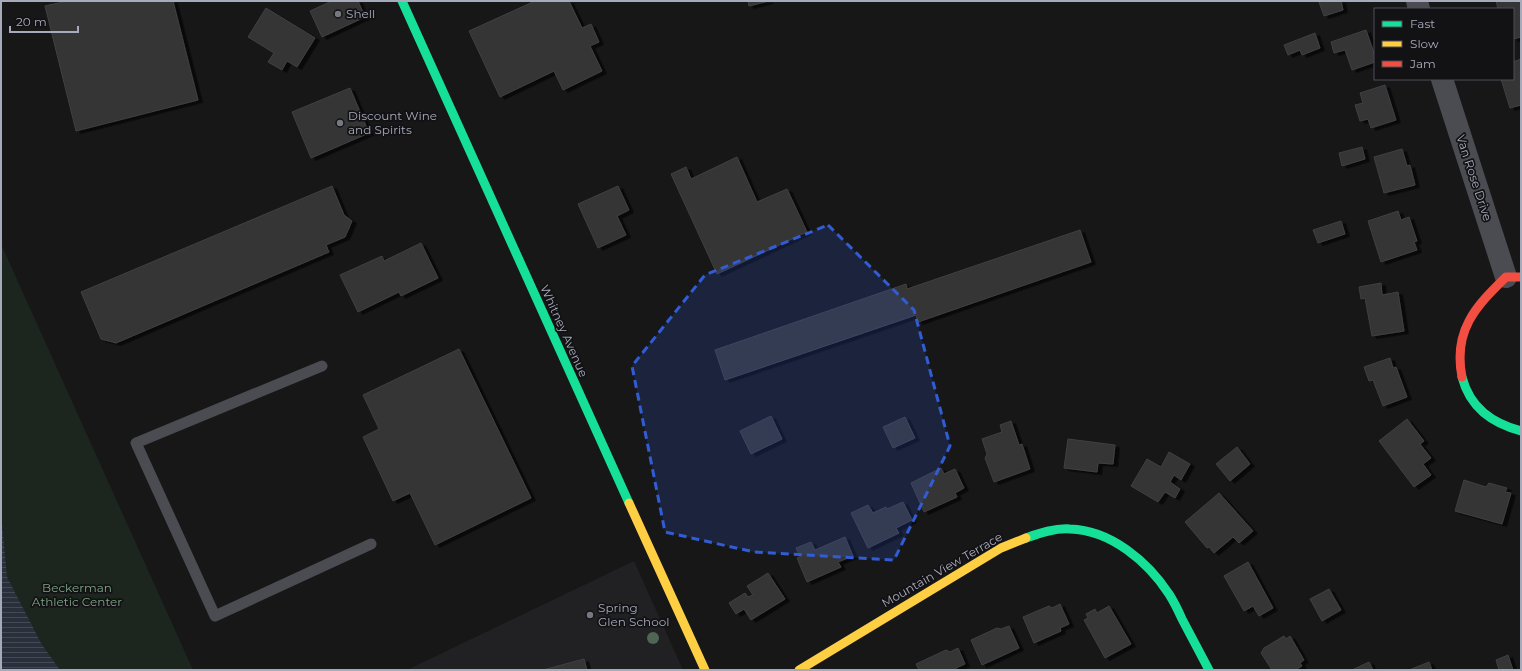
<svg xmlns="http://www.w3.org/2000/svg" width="1522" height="671" font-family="Montserrat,sans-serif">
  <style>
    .built { fill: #212124 }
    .green { fill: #1d251f }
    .water { fill: url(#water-rules) }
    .building { fill: #343436; stroke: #404044; filter: url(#shadow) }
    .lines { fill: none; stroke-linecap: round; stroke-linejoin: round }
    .lane { stroke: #4b4c51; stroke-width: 11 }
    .street { stroke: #4b4c51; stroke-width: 22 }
    .fast { stroke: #16e098; stroke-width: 9 }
    .slow { stroke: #ffcf43; stroke-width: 9 }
    .jam { stroke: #f24e42; stroke-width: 9 }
    .tree { fill: #4f6654 }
    .marked { fill: #325cd4; fill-opacity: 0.2; stroke: #325cd4; stroke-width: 3; stroke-dasharray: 8 5; stroke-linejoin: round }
    .poi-dot { fill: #757781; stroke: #121114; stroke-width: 1.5 }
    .labels { text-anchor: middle; stroke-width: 3.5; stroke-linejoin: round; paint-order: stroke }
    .poi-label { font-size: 12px; fill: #a7aaba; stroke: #121114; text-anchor: start }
    .street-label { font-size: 12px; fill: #a7aaba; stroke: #121114 }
    .park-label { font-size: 12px; fill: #7da686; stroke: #121114 }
  </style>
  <defs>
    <pattern id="water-rules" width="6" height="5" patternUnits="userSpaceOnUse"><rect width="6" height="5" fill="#29303b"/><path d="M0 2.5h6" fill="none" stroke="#454b55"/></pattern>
    <filter id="shadow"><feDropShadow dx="4.5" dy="2.5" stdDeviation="0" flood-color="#0009"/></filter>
  </defs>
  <rect width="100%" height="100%" fill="#171718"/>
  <!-- built -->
  <path class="built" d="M634,561l49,109h-276z"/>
  <!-- green -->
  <path class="green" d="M1,244l192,426h-192z"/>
  <!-- water -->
  <path class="water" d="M1,513l6,64 35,68 18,25h-57l-2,-4z"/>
  <!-- building -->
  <path class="building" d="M67,1h106l25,99 -122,31 -31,-125z
    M332,1h26l7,16 -43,20 -12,-26z
    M535,1h34l13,27 9,-4 8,18 -9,4 12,25 -39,19 -9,-19 -54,26 -31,-66z
    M748,1h21l-20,5z
    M1324,1h17l2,9 -19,6 -5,-14z
    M1496,1h25v36l-8,2v-30h-16h1z
    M266,8l49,30 -18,29 -10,-6 -5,9 -14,-8 6,-9 -26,-16z
    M1366,30l9,26v6l-23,8 -7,-20 -11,3 -3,-11z
    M1315,33l5,15 -18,7 -2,-5 -12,5 -4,-10z
    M1521,59v46l-11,3 -9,-29h12v-17z
    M1385,85l11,35 -25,8 -3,-9 -8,2 -5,-16 8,-2 -3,-10z
    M350,88l19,45 -58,25 -19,-46z
    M1362,147l3,12 -23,7 -3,-13z
    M1402,149l5,17 3,-1 5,20 -31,8 -10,-36z
    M737,157l20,45 30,-13 20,43 -90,42 -46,-100 15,-7 5,12z
    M332,186l12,29 8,6 -7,16 -19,8 3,7 -213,91 -15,-4 -20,-47z
    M618,186l11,24 -12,6 9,19 -28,13 -20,-44z
    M1398,211l3,9 8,-3 8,24 -3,1 3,8 -36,12 -13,-41z
    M1341,221l4,13 -27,9 -5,-13z
    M1080,230l11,32 -173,60 -2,-7 -191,65 -10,-30 191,-66 1,5z
    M421,243l17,35 -37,18 -2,-4 -41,20 -18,-37 42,-19 2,5z
    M1381,283l1,12 16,-3 6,39 -32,5 -7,-38 -4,1 -2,-12z
    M459,349l72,149 -96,47 -25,-52 -17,8 -30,-64 16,-8 -16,-34z
    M1390,358l3,10 3,-1 11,30 -24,9 -10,-26 -4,1 -5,-14z
    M771,416l11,23 -31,15 -11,-23z
    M905,417l10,21 -22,10 -10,-21z
    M1407,419l17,22 -4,3 11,14 -8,6 8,11 -17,12 -35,-46z
    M1011,421l8,24 3,-1 8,25 -36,13 -9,-24 2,-4 -5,-15 20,-7 -2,-7z
    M1068,439l47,6 -2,19 -15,-1 -1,9 -33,-4z
    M1237,447l13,17 -20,17 -14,-17z
    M1169,452l21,12 -9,16 -7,-5 -4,7 10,7 -5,9 -10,-6 -7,10 -27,-16 16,-27 14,8z
    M941,468l3,6 11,-5 9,19 -9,5 2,4 -33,15 -13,-29z
    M1464,480l22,7 3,-4 18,5 -2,4 6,1 -9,31 -47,-13z
    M1219,493l34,38 -14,12 -6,-6 -19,16 -5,-6 -2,1 -22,-26z
    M903,502l9,18 -16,8 3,5 -31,15 -17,-35 17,-8 5,8 13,-6 1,2z
    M845,537l8,19 -15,6 3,5 -34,15 -10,-24 3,-1 -4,-9 15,-6 4,8z
    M1248,562l25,46 -14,8 -6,-10 -9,5 -20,-35z
    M768,573l17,26 -34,21 -7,-11 -8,5 -7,-11 16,-10 3,4 5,-2 -6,-9z
    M1329,589l12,21 -19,11 -12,-22z
    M1060,604l9,20 -9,4 1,3 -27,12 -11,-26 26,-11 3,2z
    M1109,606l22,38 -26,14 -21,-38 4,-2 -2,-4 9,-5 2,4z
    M1009,626l10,22 -37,17 -11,-25 26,-12 4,1z
    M1284,636l2,3 4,-3 14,24 -4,3 2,3 -7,4h-23l-11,-17 3,-5z
    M958,648l7,16 -9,4 1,2h-38l-3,-6 30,-14 4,2z
    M1508,655l5,15h-14l-3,-10z
    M584,659l3,11h-44z
    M1369,662l4,8h-21z
    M1429,662l3,8h-23z"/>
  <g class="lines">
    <!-- lane -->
    <path class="lane" d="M322,366l-186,77 79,173 156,-72"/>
    <!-- street -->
    <path class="street" d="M1417,1l2,8
      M1442,79l64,198"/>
    <!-- fast -->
    <path class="fast" d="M402,1l227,502
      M1462,377c8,31 30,46 59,54
      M1026,538c14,-5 29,-10 44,-9 41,1 78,33 99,65 5,8 9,16 13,25 9,17 18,34 27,51"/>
    <!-- slow -->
    <path class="slow" d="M629,503l76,167
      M799,670l202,-122 25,-10"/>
    <!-- jam -->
    <path class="jam" d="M1462,377c-9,-46 13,-70 44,-100h15"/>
  </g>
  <!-- trees -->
  <circle class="tree" cx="653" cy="638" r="6"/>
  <!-- marked area -->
  <path class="marked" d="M828,225l86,85 36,136 -56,114 -140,-8 -89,-20 -33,-166 73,-91z"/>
  <!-- markers -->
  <g class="poi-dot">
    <circle cx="338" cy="14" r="4"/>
    <circle cx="340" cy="123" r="4"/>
    <circle cx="590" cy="615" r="4"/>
  </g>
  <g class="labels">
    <!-- poi labels -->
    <g class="poi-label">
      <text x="346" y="18">Shell</text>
      <text x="348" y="120">Discount Wine<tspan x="348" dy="14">and Spirits</tspan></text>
      <text x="598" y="612">Spring<tspan x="598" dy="14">Glen School</tspan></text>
    </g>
    <!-- street labels -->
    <g class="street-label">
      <text transform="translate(1474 178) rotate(72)" y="4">Van Rose Drive</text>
      <text transform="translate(564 331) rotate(66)" y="4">Whitney Avenue</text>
      <text transform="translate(942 570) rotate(-30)" y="4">Mountain View Terrace</text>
    </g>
    <!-- park labels -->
    <g class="park-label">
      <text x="77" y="592">Beckerman<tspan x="77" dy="14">Athletic Center</tspan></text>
    </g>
  </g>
  <!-- border -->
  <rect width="1522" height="671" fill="none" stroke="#a7aaba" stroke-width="4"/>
  <!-- legend -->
  <rect x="1374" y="8" width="140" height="72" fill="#121114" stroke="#4e4e56"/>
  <rect x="1382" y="21" width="20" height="6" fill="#16e098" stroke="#4e4e56"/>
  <text x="1410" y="28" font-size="12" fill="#a7aaba">Fast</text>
  <rect x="1382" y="41" width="20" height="6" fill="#ffcf43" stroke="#4e4e56"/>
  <text x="1410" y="48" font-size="12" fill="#a7aaba">Slow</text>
  <rect x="1382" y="61" width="20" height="6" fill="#f24e42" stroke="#4e4e56"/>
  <text x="1410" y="68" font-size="12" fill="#a7aaba">Jam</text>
  <!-- scale -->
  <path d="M10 26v6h68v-6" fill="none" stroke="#a7aaba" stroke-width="2"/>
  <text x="16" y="26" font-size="12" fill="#a7aaba" stroke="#121114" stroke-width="3" paint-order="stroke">20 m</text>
</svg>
